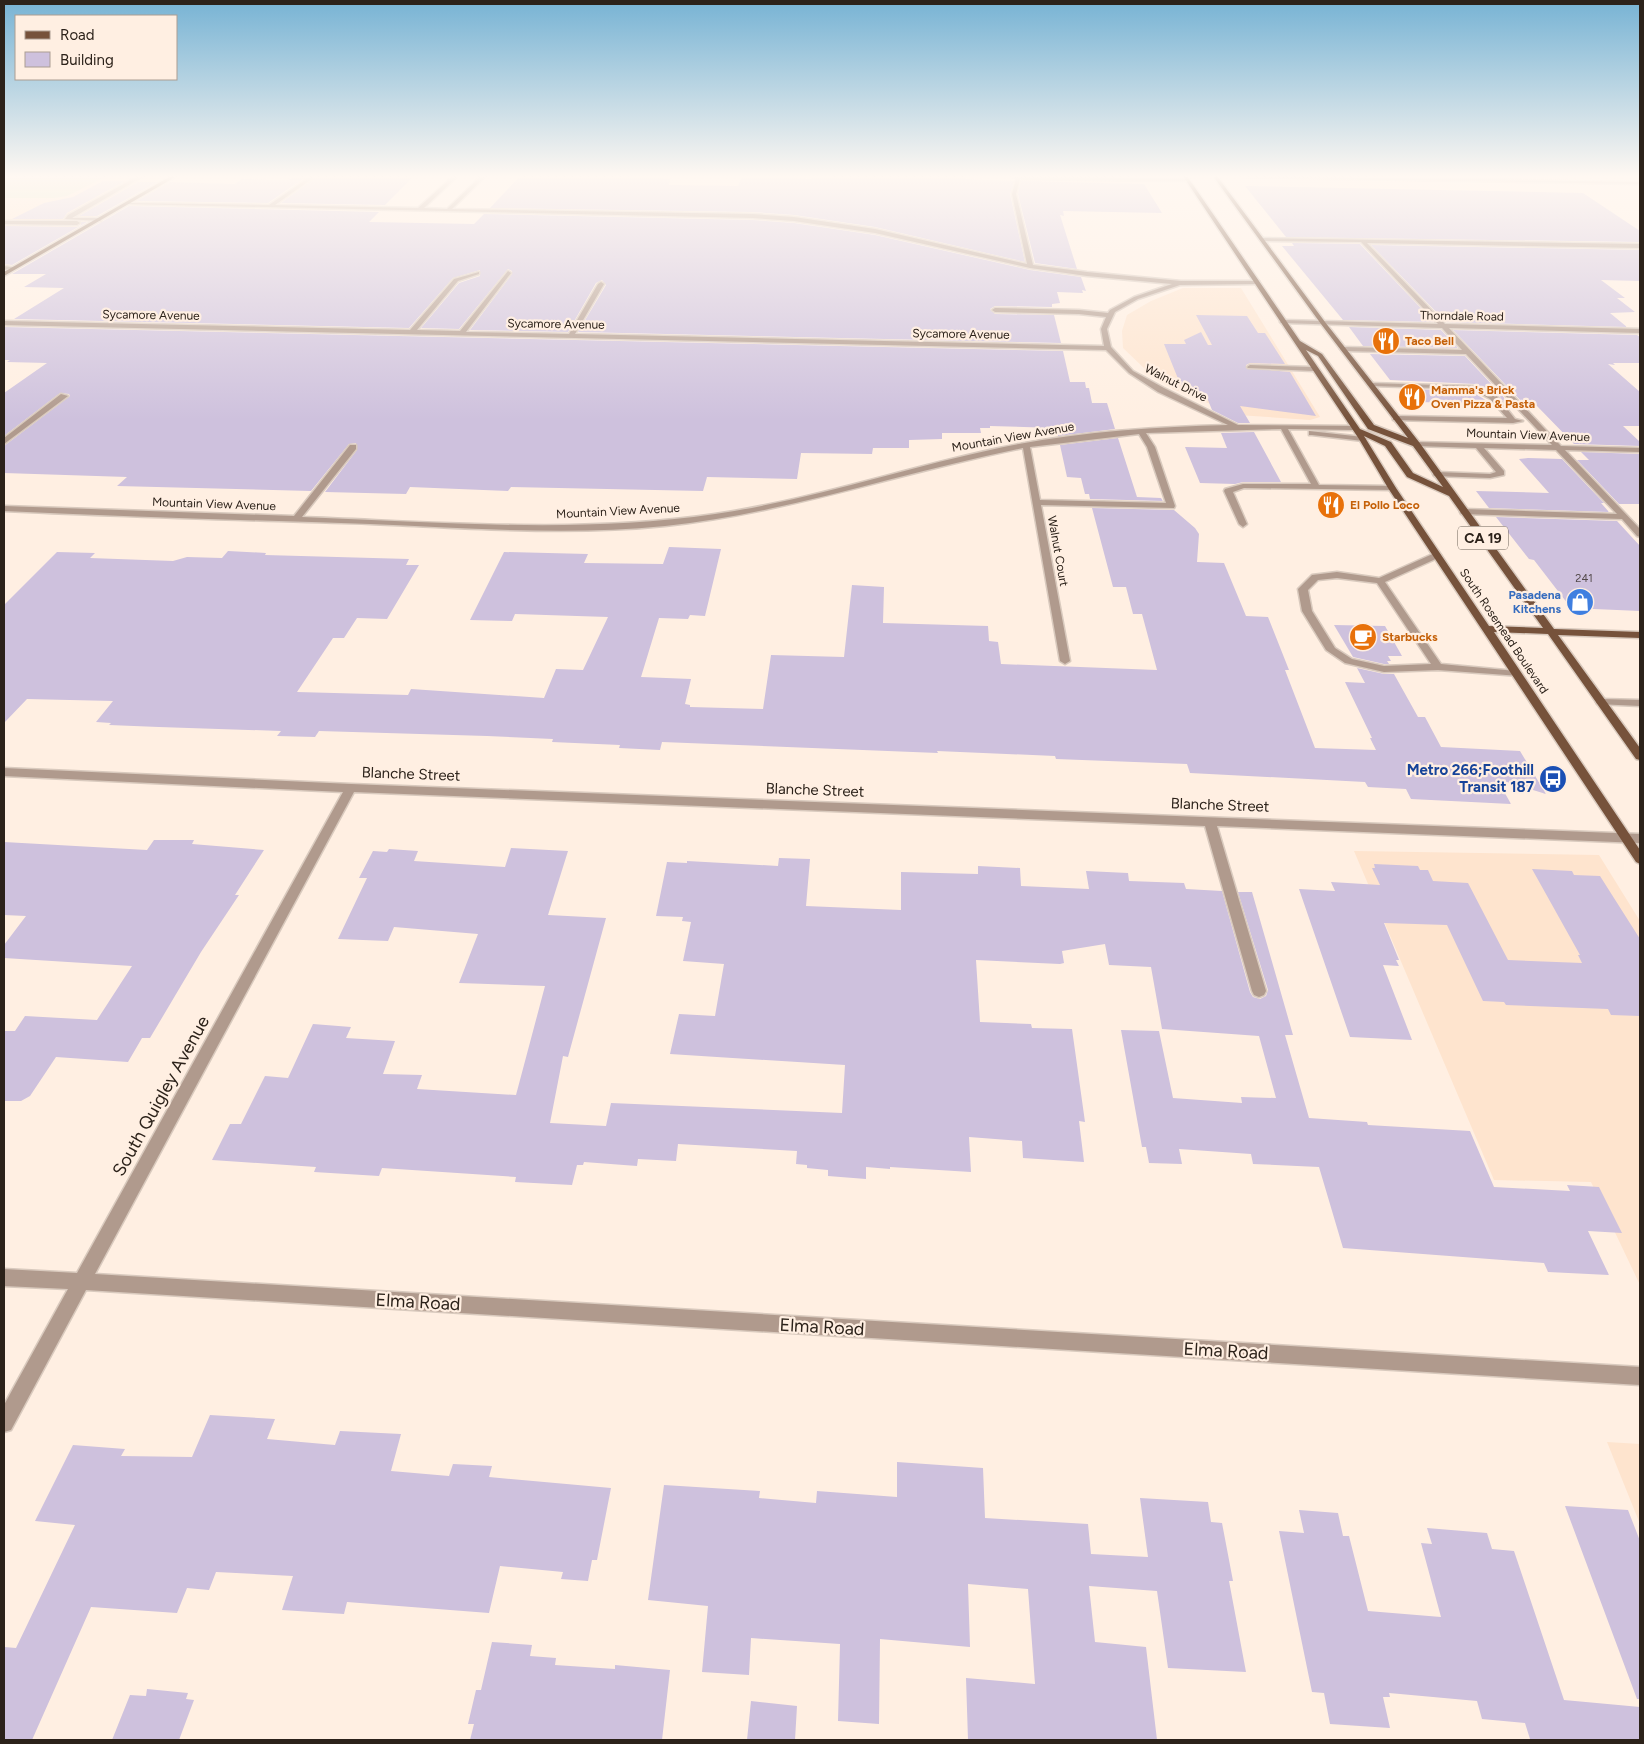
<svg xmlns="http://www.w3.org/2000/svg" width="1644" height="1744" font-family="Figtree,sans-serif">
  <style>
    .built { fill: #fee4ce }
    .green { fill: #dbe3bb }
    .building { fill: #cec1dd }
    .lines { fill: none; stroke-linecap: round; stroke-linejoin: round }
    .minor-casing { stroke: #d9cabe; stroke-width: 3 }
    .major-casing { stroke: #d9cabe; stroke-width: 3 }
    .minor { fill: #b09a8d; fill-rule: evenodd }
    .major { fill: #76523b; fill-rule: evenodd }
    .labels { text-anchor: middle; stroke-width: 4.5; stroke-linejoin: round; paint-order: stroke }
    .far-number-label { font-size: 11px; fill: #544a4b }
    .far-street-label { font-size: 12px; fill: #2c221a; stroke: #ffefe2 }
    .far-food-label { font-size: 12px; font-weight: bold; fill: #c56008; stroke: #ffefe2; text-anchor: start }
    .far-shop-label { font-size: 12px; font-weight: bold; fill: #366cbe; stroke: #ffefe2; text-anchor: end }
    .shield { fill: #ffefe2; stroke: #6b6056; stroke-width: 1 }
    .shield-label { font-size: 14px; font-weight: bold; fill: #2c221a }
    .transit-label { font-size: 15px; font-weight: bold; fill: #164399; stroke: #ffefe2; text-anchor: end }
    .street-label { font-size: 15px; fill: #2c221a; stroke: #ffefe2 }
    .near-street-label { font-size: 18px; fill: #2c221a; stroke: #ffefe2 }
  </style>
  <rect width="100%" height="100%" fill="#ffefe2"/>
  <!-- built -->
  <path class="built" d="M4,176h161l-161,91z
    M1183,288h58l79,129 -10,3 -72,-5 -65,-26 -28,-20 -22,-21 -1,-17 5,-16 24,-14z
    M1354,851l245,4 41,66v364l-49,-103 -97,-2z
    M1607,1442l33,2v80z"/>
  <!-- green -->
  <path class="green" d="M4,176h103l-40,20 -13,2h-50z"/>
  <!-- building -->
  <path class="building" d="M301,176h6l-39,27 -131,-2 33,-19 65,2 7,-5 45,1z
    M318,176h96l-29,29 -104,-2z
    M520,176h102l48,3 -1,6 69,1 4,-9 69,2v-2l23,1v-2h131l1,3 48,2 -4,13 15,68 -150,-35 -81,-12 -42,-3 -262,-4z
    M103,181h22l-58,32 -4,6h-51l32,-16 29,-6z
    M1021,181l123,3 18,29 -99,-2 1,5 -4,-1 17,54 -42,-6 -17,-69z
    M138,182h19l-60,34h-18z
    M1245,186l338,7 57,38v11l-354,-5z
    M129,206l250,6 -10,10 105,2 10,-10 268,6 42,3 81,12 155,35 51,7 5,14 -4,-1 1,3 -26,-1 3,11 -8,1v3l-57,-1 -5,3 5,5 59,1 7,28 -483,-11 28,-47 -4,-5 -6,3 -28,49 -98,-2 42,-56v-3l-4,-2 -49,60 -38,-1 38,-45 21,-7v-6l-27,8 -44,50 -395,-9 50,-31 -40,-1 22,-13h-34z
    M81,222h6l-75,43 -8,-1v-38l73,1 4,-2z
    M1292,243l68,1 74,78 -91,-2 -61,-74h12z
    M1371,245l269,5v31l-39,-1 24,18h-8l18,14 -25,1 17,14 -181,-5z
    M1196,315l51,1 11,17h7l20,31 -35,-1 -4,2v3l44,4 26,44 -76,-10 10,17h-12l-26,-13 -4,-10 -25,-9 -19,-47h22l-2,-4 17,-8 7,13h4z
    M4,327l1059,24 7,31h15l1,6h3l3,15h15l8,26 -57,7 -2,-8 -66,-2v2h-10l1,5h-39v6l-33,1v8h-36l-1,6 -71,-1 -4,26 -90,-2 -4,14 -192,-4 -3,4 -98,-4 -4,7 -81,-2 32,-42 -1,-7 -7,1 -38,47 -194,-5 10,-9 -123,-4v-27l66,-50 -1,-2 -9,-1 -56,43v-43l43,-30 -40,-1 3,-2h-6z
    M1349,327l92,3 17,18 -95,-2z
    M1453,330l184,5 3,2v26h-27l2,2 -7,-1 32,28v34h-17l17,16v4l-66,-2 -37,-38 -12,-1z
    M1370,354l95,2 46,49h-5l-9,-12 -22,-9 -85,-4z
    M1408,389l63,2 21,13 -73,-2z
    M1254,432l27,50h-38l-8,2 -35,-1 -15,-36 42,1 -6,-15z
    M1118,438l19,59 24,1 2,3 -73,-2 -1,-5h-4l-4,-16 -14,-1 -7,-32z
    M1581,452l59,2v50h-21l-42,-44h12z
    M1528,458l34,1 42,44h-3l8,9 -120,-4 -13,-17 73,2 -30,-34z
    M1092,508l82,2 21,18 4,6 -2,28 27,1 22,53 22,1 21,53h-4l30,78 61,2 -6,-12h2l-27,-56 20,1 -8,-15 27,6h10l24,43h7l16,30 79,4 26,43 -49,-15 14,25 -100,-5 -5,-10 -38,-2 -3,-5 -175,-9 -3,-9 -131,-5 -1,-3 -118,-5 1,2 -276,-11 -2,8 -41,-2 1,-3 -68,-3 1,-3 -66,-3 -168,-5 -4,6 -38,-1 4,-5 -122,-4 -50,-2 2,-2 -15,-1 17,-21 -86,-2 -23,24v-118l53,-53 38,1 -5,5 83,3 14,-4 35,1 6,-7 38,2 -1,2 144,4 -3,6h13l-32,54 -30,-1 -13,20h-11l-36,54 111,3 3,-6 133,9 12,-29 27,1 25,-53 -93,-3 -3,7 -42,-1 34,-68 84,2 -4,9 79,1 6,-17 52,2 -16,67 -15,-1 -2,4 -29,-1 -18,59 50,2 -6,25 5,1v2l73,2 8,-54 73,2 8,-72 32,2 -1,36 105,3 1,15 9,1 3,22 156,6 -15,-56h-9l-7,-27h-13z
    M1496,517l121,4 23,25v65l-69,-3 -37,-48 -5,-1z
    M1334,625l51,1 17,30h-14l3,5h-4l2,3h-5l-31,-7z
    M154,840h40l-2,4 72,6 -29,45h4l-38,57 -51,86h-8l-14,24 -72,-5 -26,39 -9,5h-17v-70h11l10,-15 72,4 35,-54 -128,-8v-13l22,-29 -22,-1v-73l143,8z
    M511,848l57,3 -20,64 58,3 -38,139 -5,-1 -13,67 56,3 5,-23 231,10 3,-48 -175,-11 9,-40 36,2 9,-52 -41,-3 8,-39 -9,-1 1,-4 -27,-1 11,-54 20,1v-2l91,5 1,-8 31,1 -4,47 95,4v-38l77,2v-8l42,2 1,18 68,3 -3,-18 42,2 1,8 55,2 2,6 36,2 28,101 3,5 7,2 6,-3 2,-6 -30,-98h14l41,143h-8l24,83 58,4 1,3 102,6 24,56 76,4 -3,-6 32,2 23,46 -34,-2 21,44 -61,-3 -4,-9 -201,-15 -24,-81 -66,-3 -2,-10 -72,-5 3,15 -33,-1 -3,-16h-4l-21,-117 38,1 14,67 69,5 -1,-6 35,1 -17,-62 -97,-7 -11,-62 -42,-2 -4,-21 -43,7 2,12 -4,1 -84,-4 4,62 51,2 1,4 40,1 13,93 -6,-1 5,41 -61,-4 -1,-17 -53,-4 2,35 -81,-5v2l-24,-2v12l-38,-3v-6l-21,-2v-3l-11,-1 1,-13 -119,-7 -2,17 -38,-2 -1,7 -53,-4 -1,3h-6l-5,20 -57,-3 1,-5 -134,-9 -3,8 -65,-4 2,-5 -104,-7 18,-36h11l24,-48 23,2 25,-54 38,3 -5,11 49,3 -12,33 39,1 -5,14 99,6 29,-109 -86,-3 19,-49 -84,-7 -6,14 -50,-2 29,-61h-8l14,-27 14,1 2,-3 29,2 -4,10 91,6z
    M1374,864l44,2 2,4h8l5,11 35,2 40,77 74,3 -4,-8h2l-48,-86 40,2 2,4 26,1 40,63v77l-29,-1 -3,-6 -102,-4 -2,-3 -21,-1 -36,-76 -63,-2 15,37h-3l3,6 -16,-1 29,75 -62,-3 -51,-148 36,2 -4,-9 49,3 -8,-17h3z
    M210,1415l65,4 -8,20 68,6 5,-14 61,3 -10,37 58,5 4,-12 39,2 -3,11 122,11 -14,72h-5l-4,21 -27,-2 2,-7 -63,-6 -11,47 -142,-11 -3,12 -62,-4 11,-34 -77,-4 -7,18 -22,-2 -10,25 -86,-6 -59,133h-28v-93l12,1 59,-123 -40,-4 38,-76 52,4 -4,7 71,1z
    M897,1462l86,6 2,50 103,6 3,30 57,3 -8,-59 68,4 3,20 11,1 11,58h-4l17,91 -78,-4 -11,-77 -68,-5 6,56 51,5 11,93h-189l-2,-62 69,6 -7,-95 -60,-5 2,63 -90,-8 -1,85 -41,-3 2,-77 -89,-6 -2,37 -47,-3 6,-66 -60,-6 16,-115 96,6 -1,7 57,5 1,-12 80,6z
    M1565,1506l63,4 12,31v158h-3z
    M1299,1510l39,3 5,23h6l19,75 73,6 -20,-74 11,1 -5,-16 60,5 5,16 22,2 50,149 76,7v33l-110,-1 -5,-16 -43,-4 -5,-18 -88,-8 1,4h-7l7,31 -60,-4 -6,-31 -12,-1 -33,-161 25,2z
    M492,1642l40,3 -2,11 26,2 -1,7 60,4v-4l55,5 -8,70h-192l4,-16h-6l8,-34h5z
    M147,1689l41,4 -2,6 8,1 -15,40h-67l18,-45 16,1z
    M751,1701l46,5 -2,34h-48z"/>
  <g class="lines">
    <!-- minor casing -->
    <g class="minor-casing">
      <path id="minor" d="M138,176h6l-72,42h27l2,3 -36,-2 3,-4z
        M311,176h5l-41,29 143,3 35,-32h5l-34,32 23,1 34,-33h5l-34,33 300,5 42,3 81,12 152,35 -15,-70 4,-15 -4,-3 177,3 -2,2 -167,-2 -4,15 17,71 54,7 94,9h78l-2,3 -77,1 -42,14 -23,13 -8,17 4,18 22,24 31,17 74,37 118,1v4h-3l-65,-1 31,56 73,1 4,2 -4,2 -148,-2 -11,4 14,32 -4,3 -4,-3 -15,-33 1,-2 18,-5h68l-30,-55 -135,4 9,14 20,59 -1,2 -133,-3 29,156 -5,3 -5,-3 -37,-213c-120,24 -236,65 -358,78 -98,10 -197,2 -295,-2 -122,-4 -244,-7 -366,-13v-5l290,10 56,-71h6v4l-54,68c138,5 277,17 413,-3 96,-14 189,-46 284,-66 75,-16 152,-21 229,-23l-70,-33 -29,-19 -23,-23 -1102,-25v-4l406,9 44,-51 25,-7v2l-21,7 -41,49 43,1 48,-60 3,2 -45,59 103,2 29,-50 3,-2 3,2 -29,50 529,12 -3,-17 5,-12 -27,-3 -84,-2 -3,-2 3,-2 84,2 29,3 2,-3 24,-13 38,-13 -85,-8 -57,-8 -155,-35 -81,-12 -42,-3 -626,-14 2,-1 141,2zM1139,434l8,13 19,56 -126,-3 -10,-53z
        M1242,176l398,6v2l-396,-7z
        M4,221h73l3,2 -3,2 -73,-1z
        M1259,238l381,6v4l-273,-5 78,81 195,5v4l-191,-5 112,118 79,2v4l-75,-2 75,79v8l-3,-1 -15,-17 -161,-5 -1,-2 4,-3 153,5 -61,-64 -72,-2 20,23v4l-14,3 -56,-2 -1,-2 4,-2 53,2 6,-2 -20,-24 -60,-2h-3v-4l139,3 -86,-91 -123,-3 -3,-2 3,-2 119,3 -20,-22 -161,-5 -1,-1 3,-2 155,4 -77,-82 -100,-1z
        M4,266l13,2 -13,2z
        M1250,365l63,2 3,2 -3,2 -65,-3 -1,-1z
        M1369,383l106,3 21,9 19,24 8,2 -10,2 -120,-3v-4h3l111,2 -17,-19 -18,-10 -101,-3 -2,-1z
        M61,394l7,2 -64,48v-6z
        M1309,431l54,6 4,2 -4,2 -51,-6h-3z
        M1437,552l4,3 -1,2 -55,25 56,82 75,7 5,3 -1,2 -82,-6 -54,2 -39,-9 -19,-13 -24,-39 -4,-22 14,-14 25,-3 42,6zM1337,578l40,5 54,81 -47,2 -32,-7 -17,-11 -23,-37 -4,-21 10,-10z
        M1601,699l39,1v6l-43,-2 -1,-2z
        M4,768l347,16 1289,50v9l-423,-17 49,165 -2,4 -5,2 -5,-2 -2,-4 -47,-165 -851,-34 -259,482 1545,93v18l-1554,-95 -75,140 -7,2v-27l64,-116 -64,-3v-17l73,4 266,-481 -339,-16z"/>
    </g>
    <!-- major casing -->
    <g class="major-casing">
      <path id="major" d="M171,176h6l-173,100v-4z
        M1183,176h4l113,165 22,13 52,71 34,13 -87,-114 -108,-148h4l108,146 94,120 135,187 86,3v6l-82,-3 82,113v12l-4,-1 -88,-125 -54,-2 146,218v14l-4,-2 -248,-374 -29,-49zM1306,350l12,6 50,73 45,17 30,41 -30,-14 -22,-31 -31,-13zM1364,436l21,10 22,31 42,19 94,132 -54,-2 -93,-138z"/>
    </g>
    <!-- minor -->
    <use href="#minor" class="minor"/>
    <!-- major -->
    <use href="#major" class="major"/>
  </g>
  <!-- sky -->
  <linearGradient id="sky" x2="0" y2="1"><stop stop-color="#77b3d4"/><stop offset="0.42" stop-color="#fff8f2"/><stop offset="1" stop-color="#fff8f2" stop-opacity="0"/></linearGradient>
  <rect width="1644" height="420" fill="url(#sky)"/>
  <!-- icons -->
  <defs>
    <g id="restaurant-disc" transform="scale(1.4375)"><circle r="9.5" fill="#e8710a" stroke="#ffefe2"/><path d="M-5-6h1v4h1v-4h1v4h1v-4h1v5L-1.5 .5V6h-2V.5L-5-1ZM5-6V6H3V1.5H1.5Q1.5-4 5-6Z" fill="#fff"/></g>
    <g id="shop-disc" transform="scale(1.4375)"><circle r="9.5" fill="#3f7fe0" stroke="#ffefe2"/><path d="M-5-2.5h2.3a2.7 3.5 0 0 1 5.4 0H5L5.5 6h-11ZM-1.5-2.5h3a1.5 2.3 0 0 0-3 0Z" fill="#fff"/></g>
    <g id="cafe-disc" transform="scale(1.4375)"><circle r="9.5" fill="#e8710a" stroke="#ffefe2"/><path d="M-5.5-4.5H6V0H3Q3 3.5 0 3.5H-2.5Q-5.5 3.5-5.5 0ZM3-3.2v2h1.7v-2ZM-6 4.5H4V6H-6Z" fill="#fff"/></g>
    <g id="bus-disc" transform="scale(1.4375)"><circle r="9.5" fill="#1a4fb4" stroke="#ffefe2"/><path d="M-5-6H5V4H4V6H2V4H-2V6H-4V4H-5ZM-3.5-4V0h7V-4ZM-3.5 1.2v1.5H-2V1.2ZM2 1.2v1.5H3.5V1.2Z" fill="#fff"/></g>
  </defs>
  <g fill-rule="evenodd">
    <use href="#restaurant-disc" x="1386" y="341"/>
    <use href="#restaurant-disc" x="1412" y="397"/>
    <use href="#restaurant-disc" x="1331" y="505"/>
    <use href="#shop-disc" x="1580" y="602"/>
    <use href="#cafe-disc" x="1363" y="637"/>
    <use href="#bus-disc" x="1553" y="779"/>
  </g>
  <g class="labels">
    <!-- far-number labels -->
    <g class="far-number-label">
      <text x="1584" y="582">241</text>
    </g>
    <!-- far-street labels -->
    <g class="far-street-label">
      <text transform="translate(151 315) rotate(1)" y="4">Sycamore Avenue</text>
      <text transform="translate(1462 316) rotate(1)" y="4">Thorndale Road</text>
      <text transform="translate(556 324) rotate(1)" y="4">Sycamore Avenue</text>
      <text transform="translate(961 334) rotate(1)" y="4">Sycamore Avenue</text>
      <text transform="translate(1176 383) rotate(27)" y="4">Walnut Drive</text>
      <text transform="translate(1528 435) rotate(2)" y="4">Mountain View Avenue</text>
      <text transform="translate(1013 437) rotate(-10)" y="4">Mountain View Avenue</text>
      <text transform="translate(214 504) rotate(2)" y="4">Mountain View Avenue</text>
      <text transform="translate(618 511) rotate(-3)" y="4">Mountain View Avenue</text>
      <text transform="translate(1058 551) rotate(80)" y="4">Walnut Court</text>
      <text transform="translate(1504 631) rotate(56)" y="4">South Rosemead Boulevard</text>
    </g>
    <!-- far-food labels -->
    <g class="far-food-label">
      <text x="1405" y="345">Taco Bell</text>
      <text x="1431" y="394">Mamma's Brick<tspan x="1431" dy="14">Oven Pizza &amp; Pasta</tspan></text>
      <text x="1350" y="509">El Pollo Loco</text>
      <text x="1382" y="641">Starbucks</text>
    </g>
    <!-- far-shop labels -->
    <g class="far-shop-label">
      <text x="1561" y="599">Pasadena<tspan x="1561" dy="14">Kitchens</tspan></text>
    </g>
    <!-- shield labels -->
    <rect class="shield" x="1458" y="526.5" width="50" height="23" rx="4"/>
    <g class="shield-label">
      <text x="1483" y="543">CA 19</text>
    </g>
    <!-- transit labels -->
    <g class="transit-label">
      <text x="1534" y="775">Metro 266;Foothill<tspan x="1534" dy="17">Transit 187</tspan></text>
    </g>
    <!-- street labels -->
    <g class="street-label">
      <text transform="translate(411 774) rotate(2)" y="5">Blanche Street</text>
      <text transform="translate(815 790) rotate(2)" y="5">Blanche Street</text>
      <text transform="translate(1220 805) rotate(2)" y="5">Blanche Street</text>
    </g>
    <!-- near-street labels -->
    <g class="near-street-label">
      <text transform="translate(161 1096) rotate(-61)" y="6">South Quigley Avenue</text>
      <text transform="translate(418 1302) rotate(3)" y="6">Elma Road</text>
      <text transform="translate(822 1327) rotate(3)" y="6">Elma Road</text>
      <text transform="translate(1226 1351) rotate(3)" y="6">Elma Road</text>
    </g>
  </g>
  <!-- border -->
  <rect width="1644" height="1744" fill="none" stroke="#2c221a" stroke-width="10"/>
  <!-- legend -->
  <rect x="15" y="15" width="162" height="65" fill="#ffefe2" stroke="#ab9d92"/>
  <rect x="25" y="31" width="25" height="8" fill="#76523b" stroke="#ab9d92"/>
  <text x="60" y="40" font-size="15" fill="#2c221a">Road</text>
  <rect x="25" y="52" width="25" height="15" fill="#cec1dd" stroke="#ab9d92"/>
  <text x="60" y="65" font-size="15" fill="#2c221a">Building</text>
</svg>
